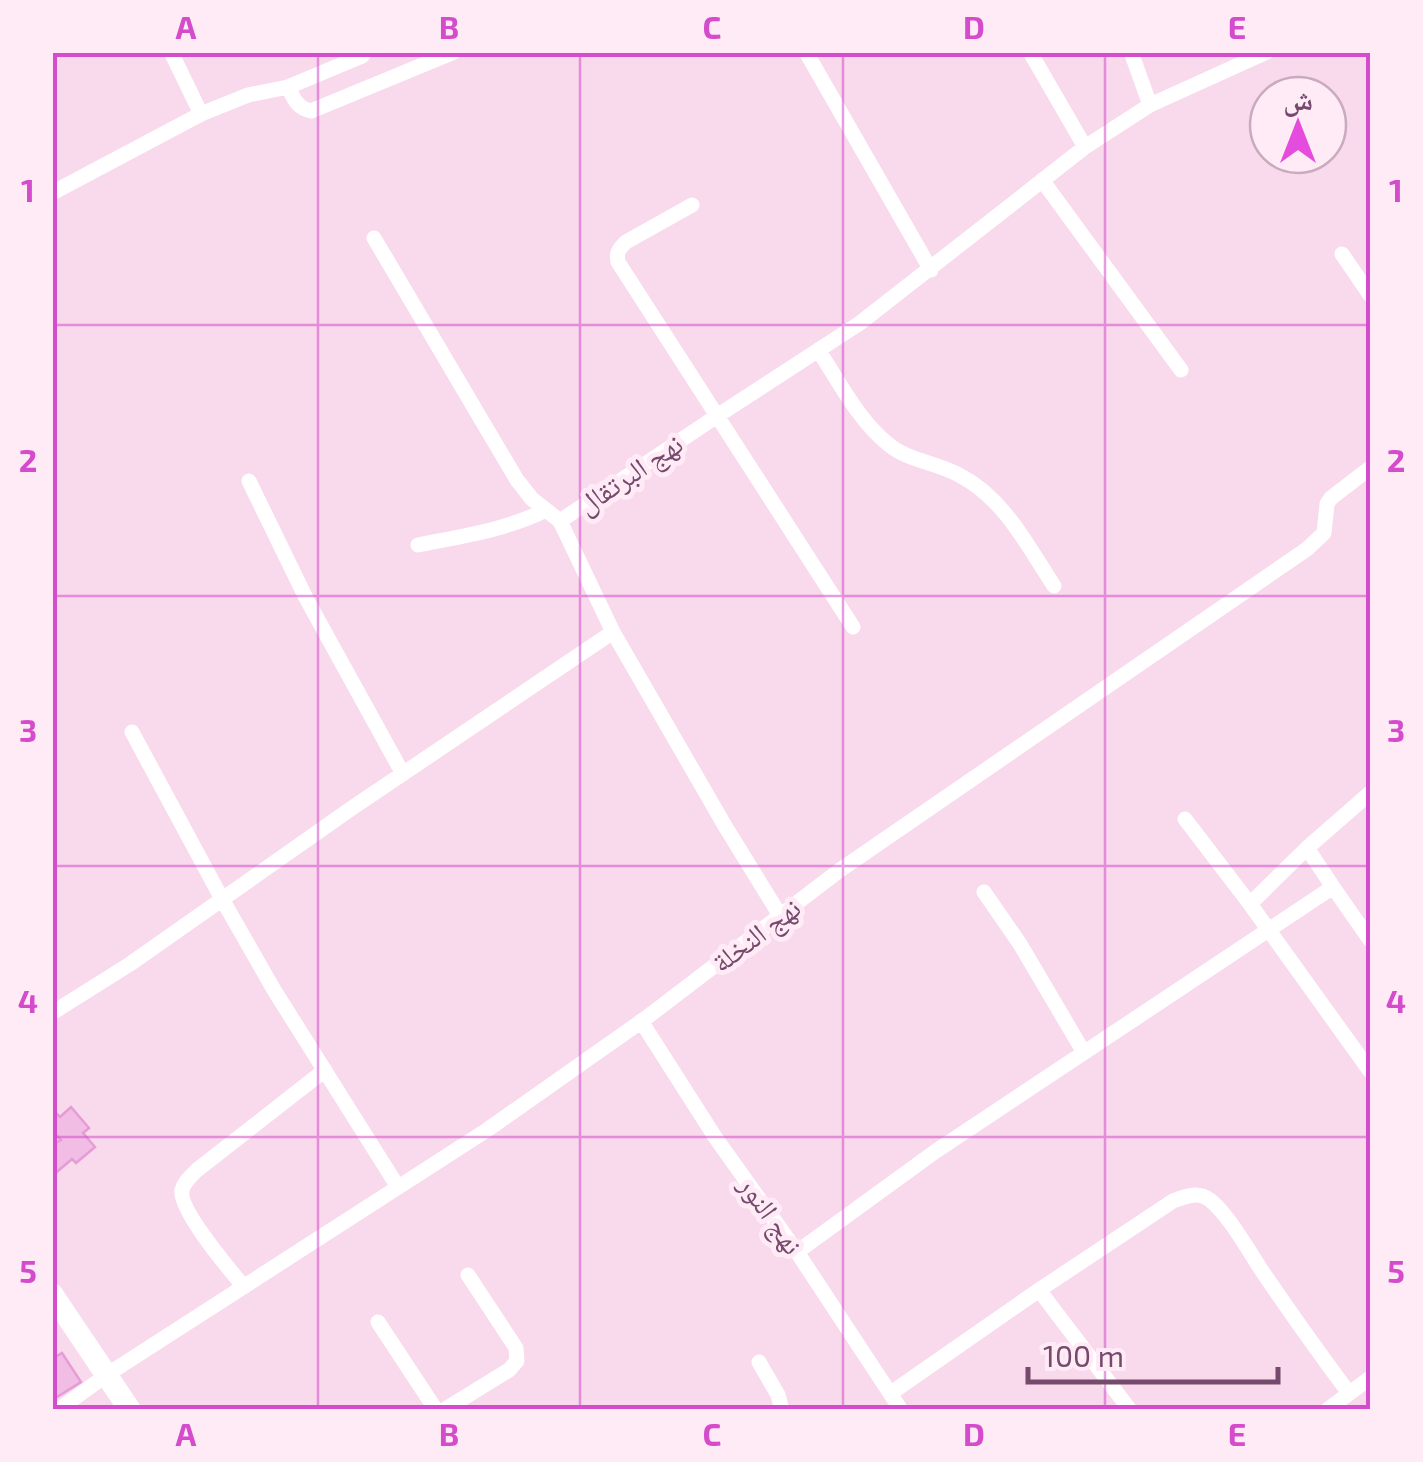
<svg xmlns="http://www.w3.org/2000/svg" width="1423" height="1462" font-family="'Exo 2','Noto Naskh Arabic',sans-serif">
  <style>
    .residential { fill: #f9d9ec; fill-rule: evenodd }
    .building { fill: #f1bde5; stroke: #e49dd5; stroke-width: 2.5 }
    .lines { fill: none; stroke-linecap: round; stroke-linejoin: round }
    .minor { stroke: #fff; stroke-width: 15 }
    .secondary { stroke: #fff; stroke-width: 22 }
    .grid { fill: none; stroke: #d44bcb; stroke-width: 2.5; stroke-opacity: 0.55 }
    .labels { text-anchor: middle; stroke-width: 10; stroke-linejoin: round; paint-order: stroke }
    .street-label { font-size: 28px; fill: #754a6d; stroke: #ffebf6 }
    .neatline { fill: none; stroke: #d44bcb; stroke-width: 4 }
    .grid-label { font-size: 32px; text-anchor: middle; font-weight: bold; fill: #d44bcb }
  </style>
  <rect width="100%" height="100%" fill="#fce5f2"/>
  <!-- residential -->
  <path class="residential" d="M53,53h1317v1356h-1317zM1268,95h60v60h-60z"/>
  <!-- building -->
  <path class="building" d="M71,1107l18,21 -6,5 12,14 -19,16 -4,-4 -20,17v-31l9,-5 -9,-9v-17l3,-2 5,5z
    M62,1353l19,29 -24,15 -5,-7v-31z"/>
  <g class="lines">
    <!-- minor -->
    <path class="minor" d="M171,52l30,62
      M806,52l125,218
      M1030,52l55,95
      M1131,52l19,53
      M288,87c6,12 9,21 23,24l143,-59
      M1042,180l139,190
      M52,193l149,-79 47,-19 40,-8 74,-31 3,-4
      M692,205l-66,37c-7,7 -10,10 -8,20l235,365
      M374,238l143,242 15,19 28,22
      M1342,254l28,41
      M818,350c21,31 40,70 70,94 20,17 48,18 71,31 45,23 68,70 95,111
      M249,481l57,117 97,176
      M418,545c44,-9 88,-15 128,-35
      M613,632l112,194 56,91
      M132,732l90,167 52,91 124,197
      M1185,819l65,85 57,-56 63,-55
      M1307,848l26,39
      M984,892l36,52 63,107
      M1250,904l120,167
      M52,1013l78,-49 222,-156 261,-176 -53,-111 157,-105 143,-93 225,-176 65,-42 117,-53
      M641,1021l74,116 82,115 104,158
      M797,1252l139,-101 397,-264 37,53
      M244,1287c-14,-17 -66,-78 -62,-97 2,-8 9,-14 15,-20l128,-100
      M1039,1290l134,-89c13,-5 25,-10 37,-1 18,14 39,51 52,71 28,41 57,82 87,122
      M378,1322l58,88
      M759,1362l19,33 4,15
      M891,1393l148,-103 91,120
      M58,1410l50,-36 379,-244 159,-112 194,-148 467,-321 17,-16 3,-29 4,-6 39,-30
      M444,1410l65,-40 8,-9 -1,-13 -48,-73
      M1327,1410l43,-32"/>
    <!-- secondary -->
    <path class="secondary" d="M52,1294l78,116"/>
  </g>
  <!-- grid -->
  <path class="grid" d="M318,52v1358M580,52v1358M843,52v1358M1105,52v1358M52,325h1318M52,596h1318M52,866h1318M52,1137h1318"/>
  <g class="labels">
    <!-- street labels -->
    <g class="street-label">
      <text transform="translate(630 474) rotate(-34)" y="10">نهج البرتقال</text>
      <text transform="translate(756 935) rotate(-37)" y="10">نهج النخلة</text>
      <text transform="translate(771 1215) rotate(55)" y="10">نهج النور</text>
    </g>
  </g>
  <!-- border -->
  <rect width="1423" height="1462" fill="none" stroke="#ffebf6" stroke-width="110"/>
  <!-- north arrow -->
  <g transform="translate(1298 125)"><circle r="48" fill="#ffebf6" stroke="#c8abbf" stroke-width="2.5"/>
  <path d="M0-8L18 38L0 25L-18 38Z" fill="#e54bdc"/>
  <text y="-15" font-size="28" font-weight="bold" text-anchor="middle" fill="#754a6d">ش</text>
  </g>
  <!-- scale -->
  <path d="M1028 1367v15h250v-15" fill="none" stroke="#754a6d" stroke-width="5"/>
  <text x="1043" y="1367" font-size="30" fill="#754a6d" stroke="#ffebf6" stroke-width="8" paint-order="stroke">100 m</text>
  <rect x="55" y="55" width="1313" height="1352" class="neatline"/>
  <g class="grid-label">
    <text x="186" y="39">A</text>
    <text x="449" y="39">B</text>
    <text x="712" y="39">C</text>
    <text x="974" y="39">D</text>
    <text x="1237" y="39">E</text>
    <text x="28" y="202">1</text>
    <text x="1396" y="202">1</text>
    <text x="28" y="472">2</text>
    <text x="1396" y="472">2</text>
    <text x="28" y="742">3</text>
    <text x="1396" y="742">3</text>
    <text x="28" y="1013">4</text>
    <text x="1396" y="1013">4</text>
    <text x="28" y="1283">5</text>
    <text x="1396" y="1283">5</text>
    <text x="186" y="1446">A</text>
    <text x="449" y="1446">B</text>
    <text x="712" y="1446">C</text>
    <text x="974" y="1446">D</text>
    <text x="1237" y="1446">E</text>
  </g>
</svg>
